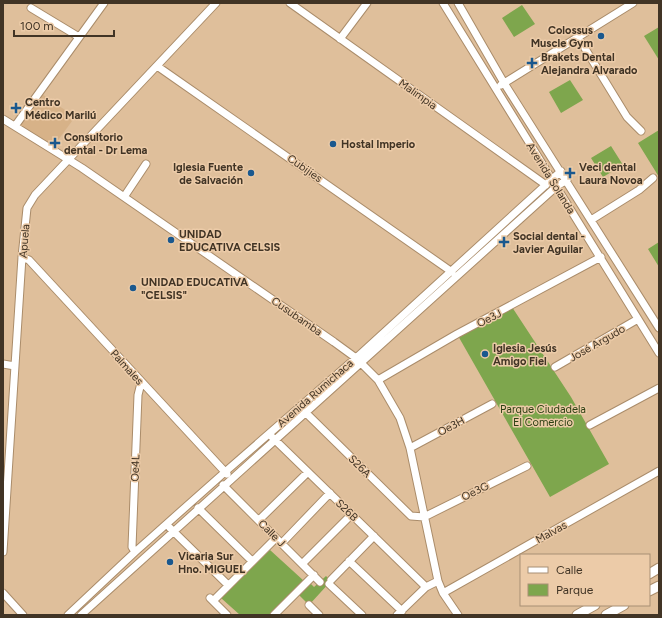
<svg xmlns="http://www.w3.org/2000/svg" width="662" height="618" font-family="Figtree,sans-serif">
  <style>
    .built { fill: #d7b288 }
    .green { fill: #7ea64d }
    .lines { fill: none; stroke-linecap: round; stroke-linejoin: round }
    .minor-casing { stroke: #aa8c6a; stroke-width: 9 }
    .major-casing { stroke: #aa8c6a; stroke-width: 11 }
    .minor { stroke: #fff; stroke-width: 7 }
    .major { stroke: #fff; stroke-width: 9 }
    .poi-dot { fill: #1a588e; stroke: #eccba8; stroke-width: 1.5 }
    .labels { text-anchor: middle; stroke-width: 3; stroke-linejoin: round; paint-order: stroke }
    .poi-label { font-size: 11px; font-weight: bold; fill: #413425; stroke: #eccba8; text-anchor: start }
    .street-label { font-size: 11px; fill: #413425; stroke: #eccba8 }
    .park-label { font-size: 11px; fill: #2d4013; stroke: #eccba8 }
  </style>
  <rect width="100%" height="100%" fill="#dfbf9b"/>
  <!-- built -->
  <path class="built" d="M42,94l33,23 -22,30 -34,-22z"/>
  <!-- green -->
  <path class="green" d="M522,5l13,19 -21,13 -12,-19z
    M659,27v33l-15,-24z
    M570,80l13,20 -22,13 -12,-21z
    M659,130v47l-21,-34z
    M611,146l12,19 -20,12 -12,-19z
    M659,242v25l-11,-18z
    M512,307l59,90 38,67 -59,33 -93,-163z
    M270,550l34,31 -33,34h-31l-19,-17z
    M326,576l5,5 -22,24 -11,-11 12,-11 4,4z"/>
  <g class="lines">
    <!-- minor casing -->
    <g class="minor-casing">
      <path id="minor" d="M290,3l256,182
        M443,3l216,350
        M458,3l46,80 155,245
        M31,8l48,29
        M578,37l49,80 14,14
        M340,39l27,-36
        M157,66l295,206
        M501,85l132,-82
        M3,119l79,49 252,174 22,16 22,22 22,38 10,30 28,133 5,12 15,22
        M15,126l89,-123
        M124,197l22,-33
        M591,220l48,-30 14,-12
        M22,257l7,3 198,214
        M3,364l12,2
        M555,367l83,-48
        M378,380l79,-46 144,-77
        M303,410l108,106 13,1 103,-51
        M590,425l69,-37
        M271,436l155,151
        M410,448l82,-44
        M223,485l97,97
        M198,508l54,53
        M259,520l49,-48
        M170,528l58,57
        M282,543l48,-50
        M3,552l19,-295 5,-49 8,-13 181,-192
        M135,552l-3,-5 6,-152 3,-12
        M349,561l53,50
        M302,564l50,-50
        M331,580l43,-44
        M329,584l33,31
        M3,593l20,22
        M443,593l216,-122
        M210,598l17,17
        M213,601l63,-63
        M309,605l10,10
        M68,615l67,-63 90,-80 131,-114 205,-187
        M81,615l476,-429 10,-6
        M274,615l40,-40
        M397,615l29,-28 12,-6"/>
    </g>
    <!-- major casing -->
    <g class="major-casing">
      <path id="major" d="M649,574l10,-6
        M649,591l10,-5
        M577,615l18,-10
        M606,615l18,-10"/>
    </g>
    <!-- minor -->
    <use href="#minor" class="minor"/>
    <!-- major -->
    <use href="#major" class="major"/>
  </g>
  <!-- markers -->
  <g class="poi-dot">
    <circle cx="601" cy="36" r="4"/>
    <path d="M530 57h4v4h4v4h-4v4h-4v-4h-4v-4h4z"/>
    <path d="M14 102h4v4h4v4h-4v4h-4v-4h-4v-4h4z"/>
    <path d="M53 137h4v4h4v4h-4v4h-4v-4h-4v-4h4z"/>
    <circle cx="333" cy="144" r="4"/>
    <circle cx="251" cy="173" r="4"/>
    <path d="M568 167h4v4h4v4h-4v4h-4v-4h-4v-4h4z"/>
    <circle cx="171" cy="240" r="4"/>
    <path d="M502 236h4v4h4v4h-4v4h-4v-4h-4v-4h4z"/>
    <circle cx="133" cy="288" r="4"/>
    <circle cx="485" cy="354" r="4"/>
    <circle cx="170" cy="562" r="4"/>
  </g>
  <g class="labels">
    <!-- poi labels -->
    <g class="poi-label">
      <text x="593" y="34" text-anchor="end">Colossus<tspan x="593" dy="13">Muscle Gym</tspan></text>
      <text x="541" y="61">Brakets Dental<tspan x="541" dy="13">Alejandra Alvarado</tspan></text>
      <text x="25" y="106">Centro<tspan x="25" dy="13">Médico Marilú</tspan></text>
      <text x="64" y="141">Consultorio<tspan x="64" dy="13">dental - Dr Lema</tspan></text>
      <text x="341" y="148">Hostal Imperio</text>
      <text x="243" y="171" text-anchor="end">Iglesia Fuente<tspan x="243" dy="13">de Salvación</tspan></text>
      <text x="579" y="171">Veci dental<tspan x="579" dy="13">Laura Novoa</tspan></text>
      <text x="179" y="238">UNIDAD<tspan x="179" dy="13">EDUCATIVA CELSIS</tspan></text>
      <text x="513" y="240">Social dental -<tspan x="513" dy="13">Javier Aguilar</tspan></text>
      <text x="141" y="286">UNIDAD EDUCATIVA<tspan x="141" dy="13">"CELSIS"</tspan></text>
      <text x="493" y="352">Iglesia Jesús<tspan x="493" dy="13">Amigo Fiel</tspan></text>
      <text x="178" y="560">Vicaria Sur<tspan x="178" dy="13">Hno. MIGUEL</tspan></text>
    </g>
    <!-- street labels -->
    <g class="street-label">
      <text transform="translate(418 94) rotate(35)" y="4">Malimpia</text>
      <text transform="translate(305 168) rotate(35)" y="4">Cubijies</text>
      <text transform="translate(551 178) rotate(58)" y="4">Avenida Solanda</text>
      <text transform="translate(24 241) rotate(-85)" y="4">Apuela</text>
      <text transform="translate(297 316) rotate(35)" y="4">Cusubamba</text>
      <text transform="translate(489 318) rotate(-27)" y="4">Oe3J</text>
      <text transform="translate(597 343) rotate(-30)" y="4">José Argudo</text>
      <text transform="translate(127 367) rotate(48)" y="4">Palmales</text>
      <text transform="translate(315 393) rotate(-41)" y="4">Avenida Rumichaca</text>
      <text transform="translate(451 426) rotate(-28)" y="4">Oe3H</text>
      <text transform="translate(360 466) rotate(45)" y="4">S26A</text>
      <text transform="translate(135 468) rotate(-88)" y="4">Oe4L</text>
      <text transform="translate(475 491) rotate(-26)" y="4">Oe3G</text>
      <text transform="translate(347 510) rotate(44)" y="4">S26B</text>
      <text transform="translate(551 532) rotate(-29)" y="4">Malvas</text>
      <text transform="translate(272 533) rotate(45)" y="4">Calle J</text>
    </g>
    <!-- park labels -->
    <g class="park-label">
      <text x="543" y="413">Parque Ciudadela<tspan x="543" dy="13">El Comercio</tspan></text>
    </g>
  </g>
  <!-- border -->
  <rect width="662" height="618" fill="none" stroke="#413425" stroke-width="8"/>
  <!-- legend -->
  <rect x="520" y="554" width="130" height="52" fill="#eccba8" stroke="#a88f74"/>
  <rect x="528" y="567" width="20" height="6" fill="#ffffff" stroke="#a88f74"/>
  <text x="556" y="574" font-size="12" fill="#413425">Calle</text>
  <rect x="528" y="584" width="20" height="12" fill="#7ea64d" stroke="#a88f74"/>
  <text x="556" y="594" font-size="12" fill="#413425">Parque</text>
  <!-- scale -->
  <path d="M14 30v6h100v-6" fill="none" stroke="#413425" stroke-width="2"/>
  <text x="20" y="30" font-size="12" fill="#413425" stroke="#eccba8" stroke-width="3" paint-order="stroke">100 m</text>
</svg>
